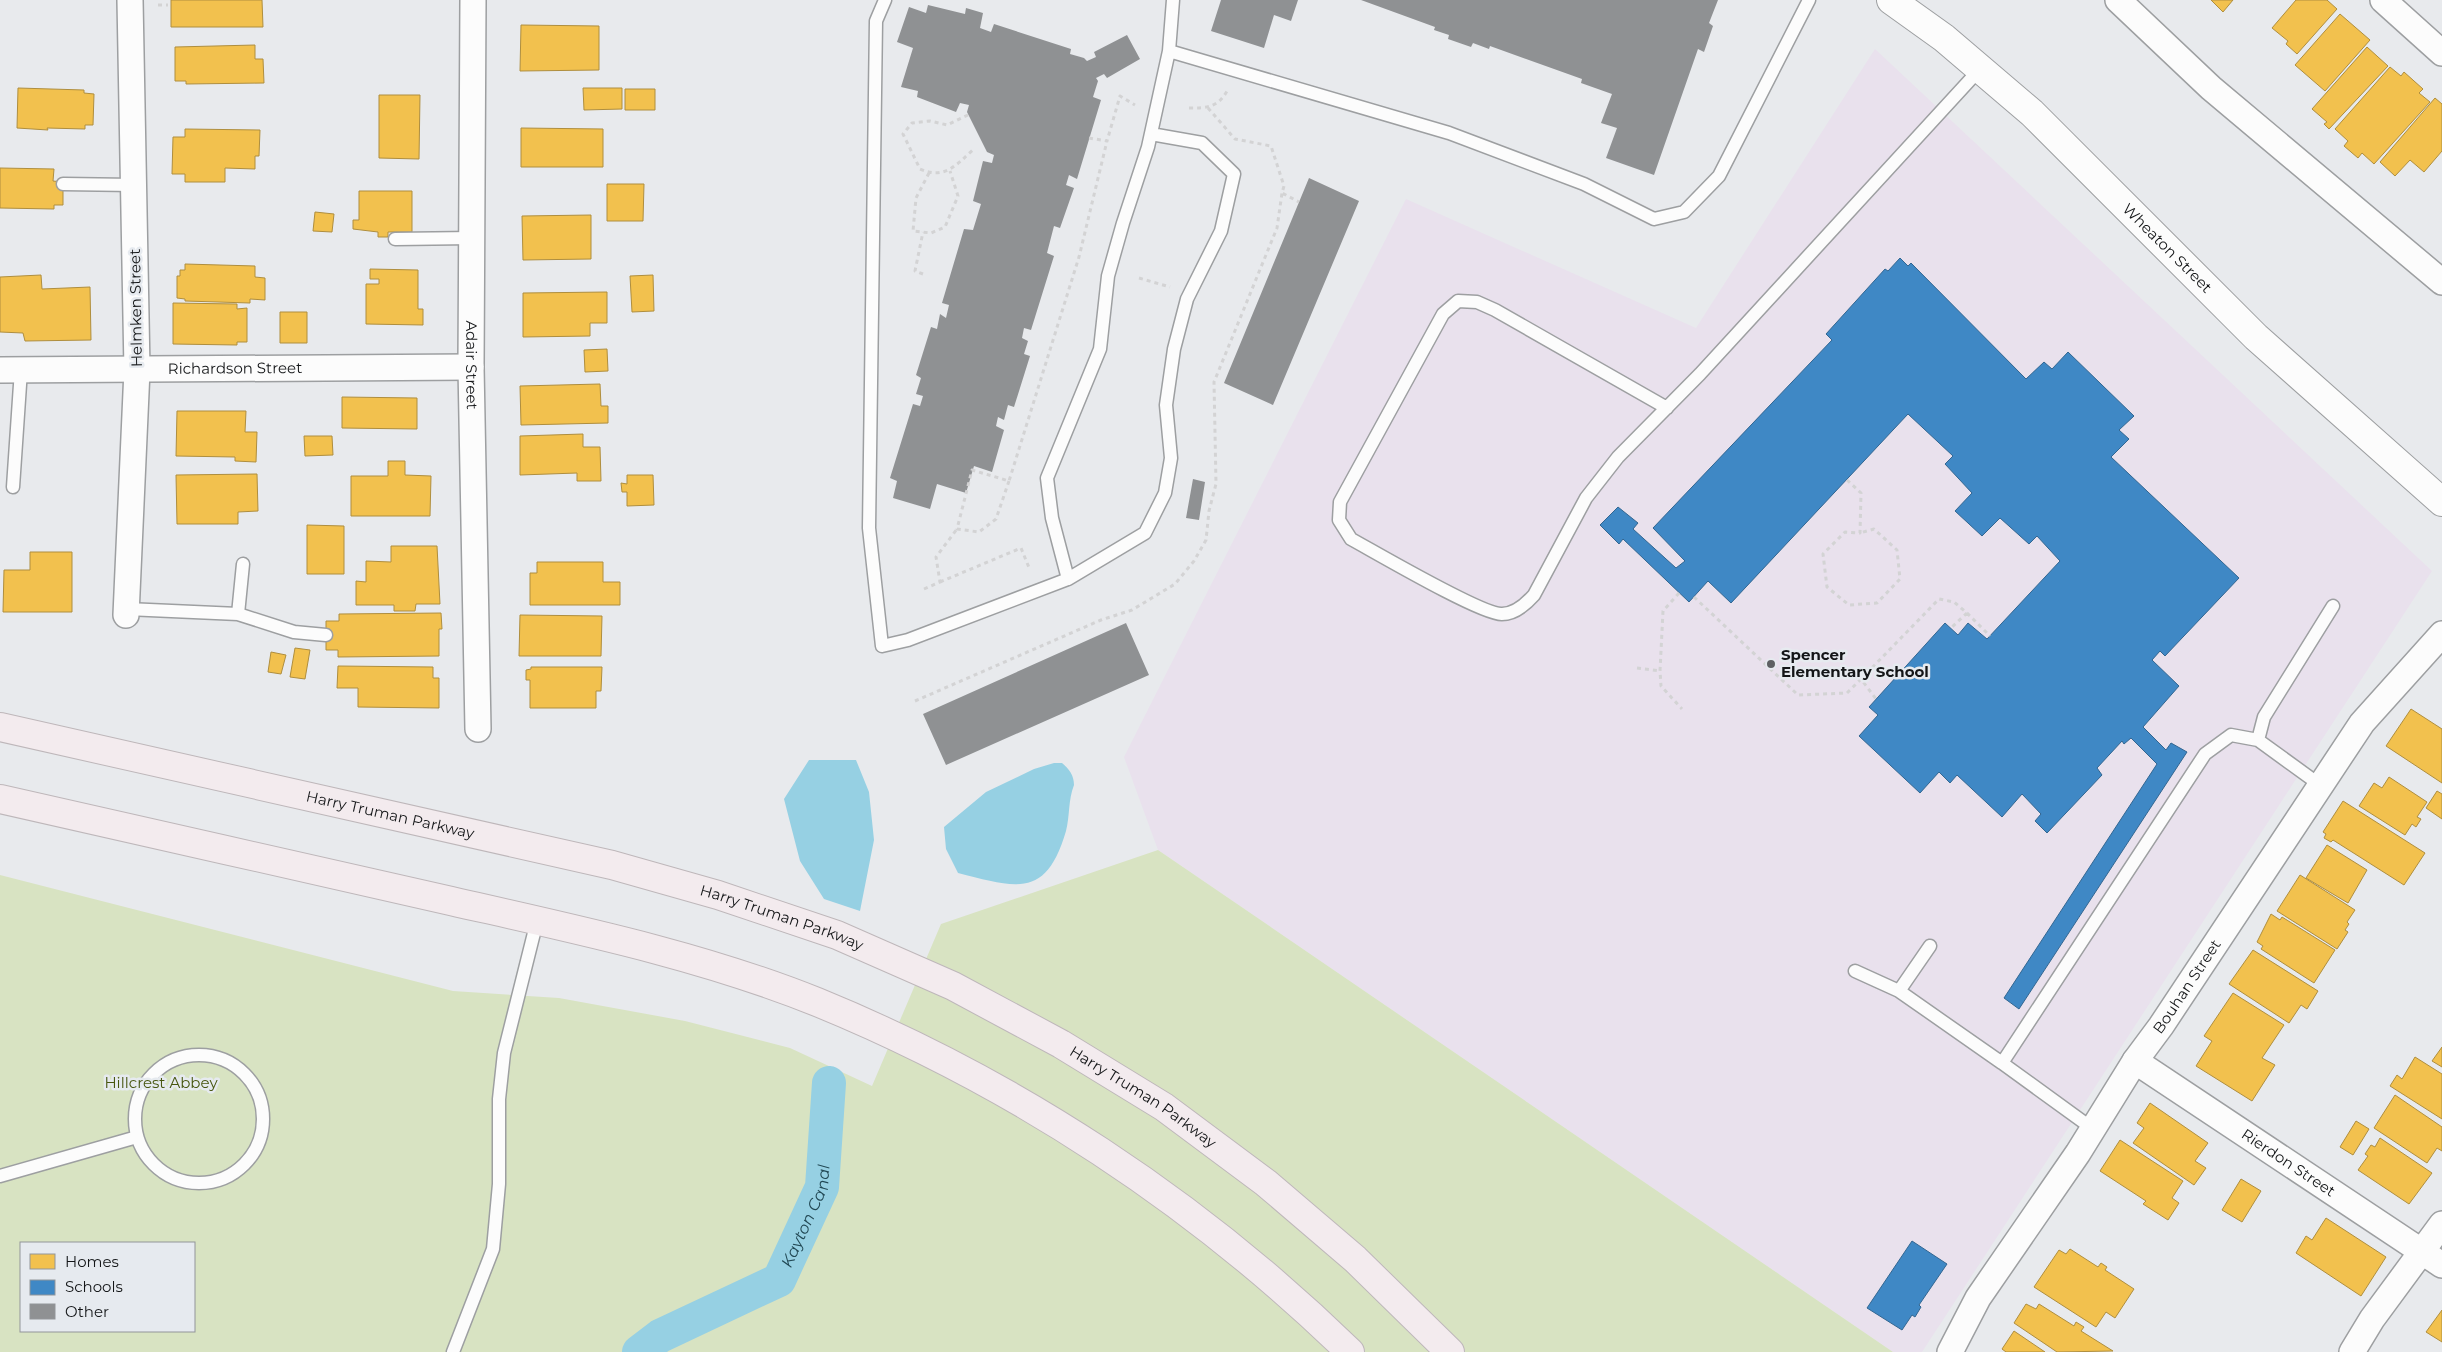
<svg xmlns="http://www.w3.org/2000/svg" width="2442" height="1352" font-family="Montserrat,sans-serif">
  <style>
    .education { fill: #e9e1ed }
    .green { fill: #d8e3c2; fill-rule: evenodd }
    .water { fill: #96d0e3 }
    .homes { fill: #f2c14e; stroke: #af8e3e }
    .schools { fill: #3f88c5; stroke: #326691 }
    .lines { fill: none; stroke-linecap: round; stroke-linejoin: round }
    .canal { stroke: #96d0e3; stroke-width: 34 }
    .building { fill: #8f9193 }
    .lane-casing { stroke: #9d9fa1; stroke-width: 15 }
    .street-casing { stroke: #9d9fa1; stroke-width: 28 }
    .secondary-casing { stroke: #9d9fa1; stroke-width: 30 }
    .highway-casing { stroke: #beb7ba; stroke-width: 30 }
    .path { stroke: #d3d3d4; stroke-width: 3; stroke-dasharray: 4 4; stroke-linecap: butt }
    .lane { stroke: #fcfcfc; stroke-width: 12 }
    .street { stroke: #fcfcfc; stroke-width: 25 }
    .secondary { stroke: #fcfcfc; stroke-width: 28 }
    .highway { stroke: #f3ebee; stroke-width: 28 }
    .poi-dot { fill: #5e6063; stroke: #e6eaef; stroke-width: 2 }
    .labels { text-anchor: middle; stroke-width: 5; stroke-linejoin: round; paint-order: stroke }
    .street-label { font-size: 15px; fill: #141618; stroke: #e6eaef }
    .poi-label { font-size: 15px; font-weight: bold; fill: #141618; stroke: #e6eaef; text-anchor: start }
    .park-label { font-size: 15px; fill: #47560f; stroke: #e6eaef }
    .water-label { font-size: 16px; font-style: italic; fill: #224854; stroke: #e6eaef }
  </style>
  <rect width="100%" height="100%" fill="#e8eaed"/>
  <!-- education -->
  <path class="education" d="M1875,49l557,522 -510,781h-29l-735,-502 -34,-93 282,-558 290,129z"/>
  <!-- green -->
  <path class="green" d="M1158,850l735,502h-1893v-477l453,116 106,7 126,23 105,27 82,38 69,-162zM21,1243h173v88h-173z"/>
  <!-- water -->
  <path class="water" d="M809,760h47l13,32 5,48 -14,71 -36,-12 -24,-38 -16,-62z
    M1054,763h8c7,6 12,12 12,22 -6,15 -4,31 -8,46 -20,68 -49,57 -108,42l-12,-24 -2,-22 42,-35 48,-23z"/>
  <!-- homes -->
  <path class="homes" d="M171,0h91l1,27h-92z
    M2211,0h22l-10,12z
    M2296,0h31l10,9 -40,45 -11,-10 2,-3 -16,-13z
    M2340,14l30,26 -45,51 -30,-26z
    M521,25l78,1v44l-79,1z
    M255,45v14h8l1,24 -78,1v-3h-11v-34z
    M2367,47l21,19 -59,63 -5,-5 3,-2 -15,-13z
    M2390,67l11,9 3,-4 19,17 -4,4 11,9 -56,62 -12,-11 -4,5 -14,-12 4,-5 -13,-12z
    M18,88l66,2v3l10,1 -1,31h-8v4l-38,-1 1,2 -31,-2z
    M583,88h39v21l-38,1z
    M625,89h30v21h-30z
    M379,95h41l-1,64 -40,-1z
    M2435,98l7,6v47l-18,21 -14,-12 -15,16 -15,-14z
    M521,128l82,1v38h-82z
    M185,129l75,1 -1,26h-4v13l-30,-1v14h-40v-8h-13l1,-37h12z
    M0,168l54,1 -1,12 10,1v23h-9v4l-54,-1z
    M607,184h37l-1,37h-36z
    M359,191h53v41h-24v5h-10v-5l-25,-3v-9h6z
    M315,212l19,2 -2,18 -19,-1z
    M591,215v44l-68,1 -1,-44z
    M185,264l70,2v11l10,1v22l-15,-1v4l-65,-2v-2l-8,-1v-22h3v-6h5z
    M370,269l48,1v39h5v16l-57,-1v-40h13v-5h-9z
    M41,275l1,14 48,-2 1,53 -66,1 -2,-8 -23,-1v-55z
    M653,275l1,36 -22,1 -2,-36z
    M607,292v31h-17v13l-67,1v-44z
    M173,303l64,1v5l10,-1v34h-10v3l-64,-1z
    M280,312h27v31h-27z
    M607,349l1,22 -23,1 -1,-22z
    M600,384l1,22h7v17l-87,2 -1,-39z
    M342,397l75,1v31l-75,-1z
    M177,411h69l-1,21h12l-1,30 -21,-1v-4l-59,-1z
    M583,434v13h17l1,34h-24v-8l-57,2v-39z
    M304,436h28l1,19 -28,1z
    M388,461h17v14l26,1 -1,40h-79v-40h37z
    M257,474l1,37 -20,1v12h-61l-1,-49z
    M627,475h26l1,30 -27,1v-14h-5l-1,-9 6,1z
    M307,525l37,1v48h-37z
    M391,546h46l3,58h-24l-1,7h-21v-6h-38v-24l10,1v-21l25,1z
    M30,552h42v60h-69l1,-42h26z
    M537,562h66v20h17v23h-90v-32h7z
    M441,613l1,16h-3v27l-101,1v-7h-12v-29h13v-7z
    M520,615l82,1 -1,40h-82z
    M295,648l15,2 -5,29 -15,-2z
    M271,652l15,3 -5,19 -13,-2z
    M338,666l95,1v11h6v30l-81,-1v-19h-21z
    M531,667h71l-1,24h-5v17h-66v-28h-4v-10l5,-1z
    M2411,709l31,20v54l-56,-37z
    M2389,777l38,25 -10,15 4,2 -5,8 -4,-3 -7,11 -46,-29 15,-23 8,5z
    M2437,791l5,3v25l-16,-11z
    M2343,801l82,52 -21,32 -71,-45 -2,2 -7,-4 2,-4 -3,-2z
    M2327,845l40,25 -19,33 -42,-25z
    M2300,875l55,35 -8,12 2,2 -4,6 3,2 -11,17 -60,-38z
    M2271,914l9,6 2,-3 53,33 -21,33 -53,-34 2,-3 -6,-4z
    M2253,950l65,41 -11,18 -6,-4 -12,18 -60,-39z
    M2233,993l51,32 -22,33 13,7 -23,36 -56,-35 16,-25 -8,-5z
    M2442,1047v20l-10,-6z
    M2415,1057l27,17v45l-52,-33 7,-11 5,4z
    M2395,1095l47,32v24l-5,-3 -10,15 -53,-35z
    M2150,1103l58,40 -13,18 11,7 -12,17 -61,-42 11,-15 -7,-5z
    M2356,1121l13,8 -16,26 -13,-8z
    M2380,1138l52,35 -23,31 -51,-34 10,-14 -3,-2 6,-9 4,2z
    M2120,1140l63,41 -11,17 7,5 -11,17 -25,-16 3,-3 -46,-30z
    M2241,1179l20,12 -19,31 -20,-12z
    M2326,1218l60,39 -25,39 -65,-43 10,-17 6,4z
    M2070,1249l28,18 3,-4 6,4 -2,3 29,19 -19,29 -9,-6 -10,15 -62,-40 25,-37 7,4z
    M2026,1304l10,5 3,-5 35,22 2,-4 8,5 -3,4 32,20 -56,1 -43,-29z
    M2442,1310v32l-16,-10z
    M2014,1331l31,21h-39l-4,-3z"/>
  <!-- schools -->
  <path class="schools" d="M1900,258l8,8 3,-3 115,116 18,-17 8,7 16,-17 66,64 -15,14 10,9 -18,18 128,121 -74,78 -5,-5 -8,9 27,26 -36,41 23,23 5,-7 16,9 -168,257 -15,-11 153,-234 -26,-26 -7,6 -2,-3 -25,27 5,7 -55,58 -12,-12 6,-7 -19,-20 -20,23 -45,-42 -7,8 -11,-11 -19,21 -61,-57 19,-21 -9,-8 76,-84 13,12 10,-12 19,16 73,-78 -23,-25 -8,8 -29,-26 -18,18 -27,-25 17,-18 -27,-29 8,-8 -45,-42 -177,189 -23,-22 -19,21 -66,-63 -4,5 -19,-19 18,-18 20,16 -5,6 43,39 9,-7 -32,-33 179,-188 -6,-6 59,-65 3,2z
    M1912,1241l35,23 -28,41 2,2 -6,10 -3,-2 -10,15 -35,-22z"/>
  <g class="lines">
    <!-- canal -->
    <path class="canal" id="s1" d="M639,1352l21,-16 119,-56 43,-93 7,-104"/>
  </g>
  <!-- building -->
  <path class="building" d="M1221,0h77l-7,21 -17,-6 -10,33 -53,-17z
    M1361,0h357l-9,23 4,3 -9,26 -6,-3 -44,126 -48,-17 11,-30 -16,-5 11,-29 -31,-11 1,-4 -92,-33 -1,3 -16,-6 -2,4 -23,-8 1,-4 -15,-5 1,-3z
    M928,5l37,9 1,-6 17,5 -3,15 11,4 3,-8 77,25 -1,5 14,4 3,3 9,-4 -2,-5 33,-17 13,24 -33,19 -3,-4 -8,4 2,3 -5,16 8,3 -24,79 -8,-4 -3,10 8,3 -14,40 -6,-2 -7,27 7,3 -23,74 -7,-2 -2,10 6,3 -4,13 6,2 -16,51 -6,-2 -4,15 -6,-3 -2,9 8,4 -12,42 -18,-6 -8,27 -29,-9 -7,25 -37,-11 4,-17 -7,-3 23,-74 7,2 3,-10 -7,-2 5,-16 -5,-3 15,-48 6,2 3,-15 6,4 3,-13 -7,-2 22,-74 9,1 8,-26 -8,-3 10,-40 9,2 2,-8 -7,-3 -20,-40 2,-7 -9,-2 -4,9 -39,-15 1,-6 -17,-4 12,-39 -16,-6 12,-35 17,6z
    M1309,178l50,23 -86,204 -49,-22z
    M1193,479l12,3 -6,38 -13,-2z
    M1126,623l23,52 -203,90 -23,-51z"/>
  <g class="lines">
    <!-- lane casing -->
    <g class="lane-casing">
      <path id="lane" d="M885,0l-9,21 -7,507 13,118 26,-6 160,-61 -16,-61 -5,-40 53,-129 8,-73 15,-53 25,-76 21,-96 4,-51
        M1169,51l280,82 135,51 70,35 30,-7 35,-36 90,-176
        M63,184l71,1
        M395,239l77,-1
        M1667,408l-172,-98 -18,-8 -19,-1 -15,13 -103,188 -1,18 12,19c24,13 131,76 151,75 13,0 24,-10 32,-19l52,-97 32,-41 82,-83 280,-305
        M13,487l8,-117
        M1068,579l77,-46 20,-40 6,-35 -5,-53 8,-56 13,-50 34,-68 13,-57 -32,-31 -51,-9
        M127,609l111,5 56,18 32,3
        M238,614l5,-50
        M2258,740l6,-23 69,-111
        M1930,946l-31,45 103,72
        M1855,971l44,20
        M135 1119a64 64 0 1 1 128 0a64 64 0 1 1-128 0Z
        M2093,1129l-91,-66 203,-309 26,-19 27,5 62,45
        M0,1176l137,-39
        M453,1352l40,-103 6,-65v-85l5,-46 33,-132"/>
    </g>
    <!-- street casing -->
    <g class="street-casing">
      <g id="street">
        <path id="s2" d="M473,0l-2,367 7,362"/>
        <path d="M2118,0l93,88 231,194"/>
        <path d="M2383,0l59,53"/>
        <path id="s3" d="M0,370l471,-3"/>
        <path d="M126,615l11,-245 -7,-370"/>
        <path id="s4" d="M2135,1061l307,204"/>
        <path id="s5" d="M1950,1352l28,-54 100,-145 57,-92 26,-35 201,-303 80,-89"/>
        <path d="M2352,1352l20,-33 70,-95"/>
      </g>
    </g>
    <!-- secondary casing -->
    <g class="secondary-casing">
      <g id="secondary">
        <path id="s6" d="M1891,0l53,38 88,75 224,224 186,165"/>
      </g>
    </g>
    <!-- highway casing -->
    <g class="highway-casing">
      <g id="highway">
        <path id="s7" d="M0,727l612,138 106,30 119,40 116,51 108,58 103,63 102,76 89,76 95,93"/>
        <path d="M0,799c150,34 301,68 451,102 123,28 249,54 366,101 198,81 380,201 533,350"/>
      </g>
    </g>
    <!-- path -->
    <path class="path" d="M158,5h10
      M1189,108c16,0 29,0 38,-17
      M1208,108l27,31 36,7 13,40 -2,7 17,9
      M968,115l-21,10 -17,-4 -18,2 -9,11 17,35c25,11 36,-4 54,-20
      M1089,138l18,3 13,-45 15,9
      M929,173l-13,25 -3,33 18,2 14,-6 13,-31 -8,-25
      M923,274l-8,-3 8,-39
      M1139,278l31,9
      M1847,480l14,13 -1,40 -15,-1 -22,22 4,33 22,18 28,-2 23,-24 -3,-29 -23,-21 -14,4
      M1009,481l-13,38 -17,13 -22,-3 15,-59 37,11 70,-224 28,-116
      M940,582l81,-34 9,22
      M924,589l16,-7 -4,-25 21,-28
      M1679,593l-16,18 -3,60 1,15 21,23
      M1694,597l104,98 49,-2 14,-14 15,20
      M1967,613l23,23
      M1637,668l23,3
      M1861,679l78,-80 15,3 13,11 -16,15
      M915,701l186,-81 31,-10 43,-26 19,-23 12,-21 3,-29 7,-27 -2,-102 63,-154 5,-35"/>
    <!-- lane -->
    <use href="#lane" class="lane"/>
    <!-- street -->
    <use href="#street" class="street"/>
    <!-- secondary -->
    <use href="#secondary" class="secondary"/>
    <!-- highway -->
    <use href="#highway" class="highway"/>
  </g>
  <!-- markers -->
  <circle class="poi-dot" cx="1771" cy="664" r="5"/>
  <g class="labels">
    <!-- street labels -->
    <g class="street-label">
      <text dy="5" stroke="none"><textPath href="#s6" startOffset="372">Wheaton Street</textPath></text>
      <text transform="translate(136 308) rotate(-91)" y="5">Helmken Street</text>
      <text dy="5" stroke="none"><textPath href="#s2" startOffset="365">Adair Street</textPath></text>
      <text dy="5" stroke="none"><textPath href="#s3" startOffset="235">Richardson Street</textPath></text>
      <text dy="5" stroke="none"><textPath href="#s7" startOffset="400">Harry Truman Parkway</textPath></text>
      <text dy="5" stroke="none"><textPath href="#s7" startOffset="805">Harry Truman Parkway</textPath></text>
      <text dy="5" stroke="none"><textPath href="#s5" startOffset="436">Bouhan Street</textPath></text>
      <text dy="5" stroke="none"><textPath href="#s7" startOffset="1210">Harry Truman Parkway</textPath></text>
      <text dy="5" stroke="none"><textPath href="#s4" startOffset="184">Rierdon Street</textPath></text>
    </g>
    <!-- poi labels -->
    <g class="poi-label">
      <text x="1781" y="660">Spencer<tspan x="1781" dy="17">Elementary School</tspan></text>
    </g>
    <!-- park labels -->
    <g class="park-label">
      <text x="161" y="1088">Hillcrest Abbey</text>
    </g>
    <!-- water labels -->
    <g class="water-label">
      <text dy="6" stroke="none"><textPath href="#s1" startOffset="228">Kayton Canal</textPath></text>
    </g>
  </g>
  <!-- legend -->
  <rect x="20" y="1242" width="175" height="90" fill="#e6eaef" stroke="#929599"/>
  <rect x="30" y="1254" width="25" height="15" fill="#f2c14e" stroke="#929599"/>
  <text x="65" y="1267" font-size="15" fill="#141618">Homes</text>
  <rect x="30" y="1280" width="25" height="15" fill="#3f88c5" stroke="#929599"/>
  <text x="65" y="1292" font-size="15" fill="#141618">Schools</text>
  <rect x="30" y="1304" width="25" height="15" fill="#8f9193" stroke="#929599"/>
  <text x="65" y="1317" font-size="15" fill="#141618">Other</text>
</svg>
